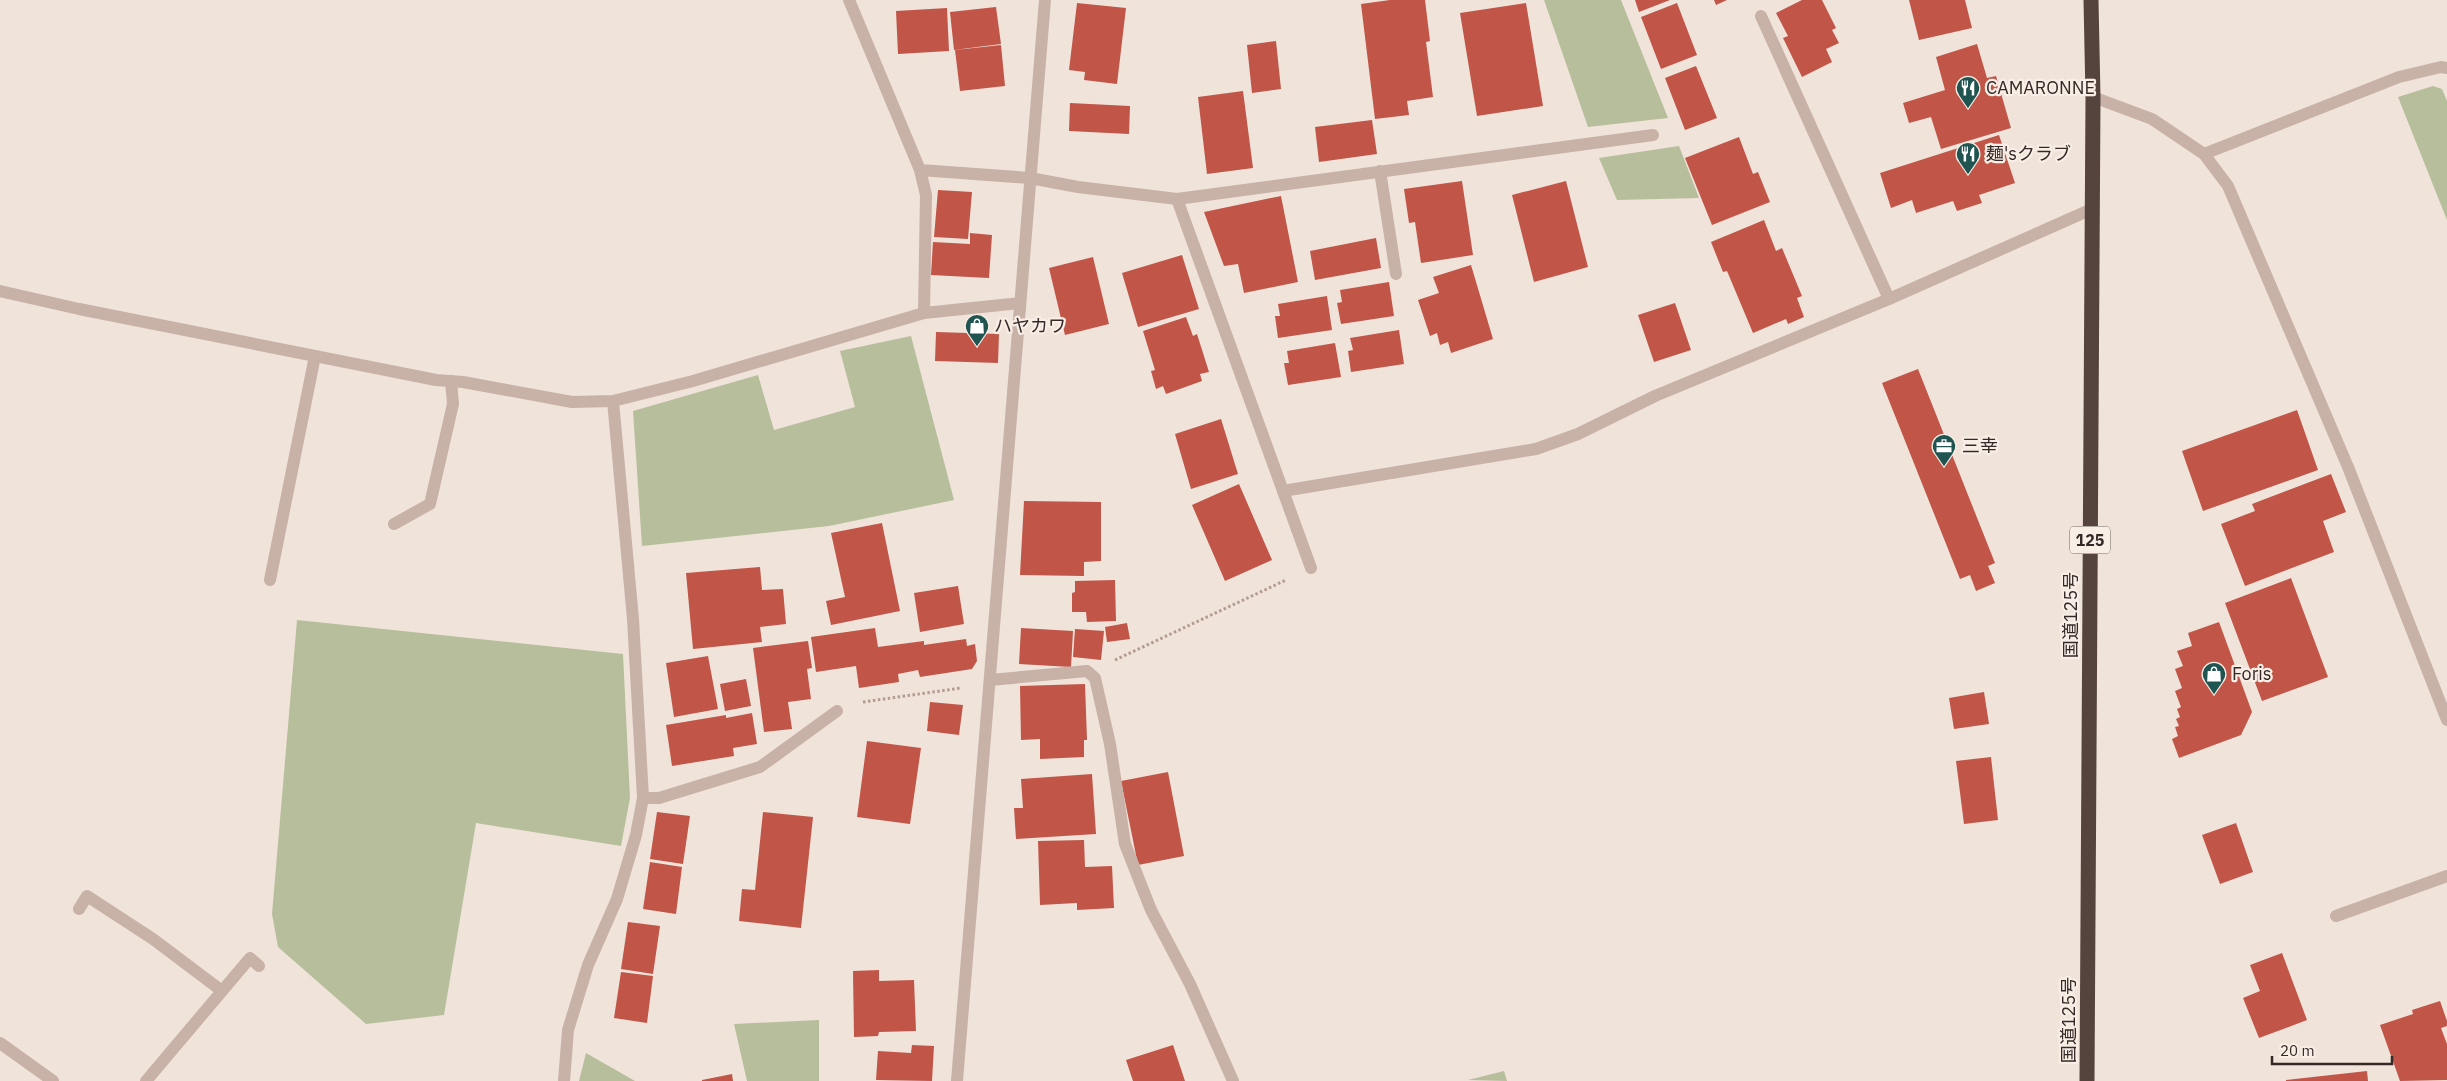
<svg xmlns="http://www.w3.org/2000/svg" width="2447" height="1081" font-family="'IBM Plex Sans','Noto Sans JP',sans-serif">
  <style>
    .green { fill: #b7be9b }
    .building { fill: #c05548 }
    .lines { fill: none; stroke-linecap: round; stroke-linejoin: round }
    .path { stroke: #b39b91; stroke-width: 3; stroke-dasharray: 2.5 2.5; stroke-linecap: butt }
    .lane { stroke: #c8b1a7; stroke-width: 12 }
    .street { stroke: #c8b1a7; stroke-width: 12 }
    .highway { stroke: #55433e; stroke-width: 15 }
    .labels { text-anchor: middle; stroke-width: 4.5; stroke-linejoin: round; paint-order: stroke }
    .shield { fill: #f8eee6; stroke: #6f6460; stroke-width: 1 }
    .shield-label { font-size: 16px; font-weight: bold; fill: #342927 }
    .poi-label { font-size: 18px; fill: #342927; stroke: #f8eee6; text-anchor: start }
    .street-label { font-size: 18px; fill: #342927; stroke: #f8eee6 }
  </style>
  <rect width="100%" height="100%" fill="#f0e3da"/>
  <!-- green -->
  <path class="green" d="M1544,0h77l47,118 -80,9z
    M2433,86l9,3 5,12v119l-49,-123z
    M1679,146l20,52 -82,2 -18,-42z
    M911,336l43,164 -125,26 -187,20 -9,-135 125,-36 16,55 81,-23 -15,-56z
    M297,620l326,34 7,144 -9,48 -145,-23 -32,192 -78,9 -88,-77 -6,-33z
    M819,1020v61h-72l-13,-57z
    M586,1053l49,28h-56z
    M1504,1071l3,10 -39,-1z"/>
  <!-- building -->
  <path class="building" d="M1390,0h35l5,41 -4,1 7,55 -26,4 2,14 -34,4 -14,-115z
    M1635,0h35l-31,12z
    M1714,0h13l-11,5z
    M1802,0h20l14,28 -4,2 7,13 -13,6 6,13 -30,15 -19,-39 5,-2 -12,-23z
    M1909,0h56l7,28 -53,12z
    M1077,3l49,5 -9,76 -33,-4 1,-8 -16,-2z
    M1526,3l17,103 -66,10 -17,-103z
    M1677,3l20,52 -36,14 -20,-52z
    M996,7l5,37 -47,6 -4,-38z
    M947,8l2,43 -51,3 -2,-43z
    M1276,41l5,48 -29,4 -5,-48z
    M1977,44l10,34 9,-2 15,52 -70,21 -10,-32 -22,6 -6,-20 42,-13 -9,-33z
    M1001,45l4,41 -45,5 -5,-41z
    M1696,66l21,52 -32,12 -20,-52z
    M1243,91l10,77 -46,6 -9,-77z
    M1070,103l60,3 -1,28 -60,-3z
    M1372,120l5,34 -58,8 -4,-35z
    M1999,135l16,48 -36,12 3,8 -25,8 -4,-10 -37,12 -4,-13 -21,8 -11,-35z
    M1739,137l14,37 5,-2 12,30 -58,23 -27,-67z
    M1462,181l11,74 -52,8 -6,-41 -6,1 -5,-34z
    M1566,181l22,86 -54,15 -22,-87z
    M938,190l34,2 -4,47 -34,-2z
    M1281,196l17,86 -54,11 -6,-29 -14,2 -20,-54z
    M1764,220l12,31 6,-3 20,48 -5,2 7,19 -16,7 -2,-5 -33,14 -26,-62 -4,1 -12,-30z
    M970,233l22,2 -3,43 -58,-3 2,-33 37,2z
    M1376,238l5,30 -66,12 -5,-29z
    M1182,255l17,54 -61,18 -16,-54z
    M1093,257l16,67 -44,11 -16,-67z
    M1471,265l22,74 -42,14 -3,-11 -8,3 -3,-12 -7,3 -12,-36 21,-7 -6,-16z
    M1389,282l5,34 -53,8 -4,-21 5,-1 -2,-12z
    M1327,296l5,34 -54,8 -3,-22h5l-2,-12z
    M1675,303l16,47 -37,12 -16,-47z
    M1186,317l7,19 4,-2 12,38 -9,2 2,7 -36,13 -3,-8 -7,3 -5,-18 4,-1 -12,-39z
    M1399,330l5,34 -53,8 -3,-21 5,-1 -3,-12z
    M936,332l63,2 -1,29 -63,-2z
    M1335,343l6,34 -53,8 -4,-22h5l-2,-12z
    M1918,369l77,194 -7,3 7,17 -19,8 -6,-16 -10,4 -78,-196z
    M2297,410l21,60 -115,41 -21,-60z
    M1221,419l17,55 -47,15 -16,-55z
    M2331,474l15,38 -23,9 11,31 -89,34 -24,-62 34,-13 -3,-7z
    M1239,484l33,76 -47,21 -33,-76z
    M1024,501l77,1v59l-17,1v14l-64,-1z
    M882,523l18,88 -69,14 -5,-24 19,-4 -14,-64z
    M760,567l2,23 21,-1 3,35 -26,3 2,15 -69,7 -7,-76z
    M2291,578l37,99 -66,24 -37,-98z
    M1115,580l1,41 -29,1 -1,-10h-14v-19l3,-1v-11z
    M958,586l6,38 -44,8 -6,-39z
    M2219,622l33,90 -11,23 -62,23 -7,-19 6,-3 -3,-9 4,-1 -3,-7 4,-2 -3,-8 4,-2 -6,-16 7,-3 -7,-19 8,-3 -6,-15 15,-5 -4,-13z
    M1127,623l3,16 -23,3 -2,-15z
    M875,628l3,19 46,-6v4l42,-6 1,7 8,-2 2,17 -5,8 -52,8 -2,-7 -20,4 1,8 -40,6 -3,-22 -40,6 -5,-35z
    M1021,628l52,3 -2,36 -52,-3z
    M1075,629l29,2 -3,29 -28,-3z
    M808,641l4,27 -5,1 4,30 -23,3 4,27 -28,3 -11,-84z
    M708,656l10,53 -44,8 -8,-54z
    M746,679l5,27 -26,5 -5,-27z
    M1085,684l2,56h-3v17l-44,2v-20l-19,1 -1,-54z
    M1984,692l5,32 -35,5 -5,-31z
    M930,702l33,3 -4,30 -32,-4z
    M752,713l5,31 -24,4 1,8 -62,10 -6,-41 60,-10v3z
    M867,741l54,7 -11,76 -53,-7z
    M1991,757l7,63 -34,4 -8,-63z
    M1168,772l16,84 -46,9 -17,-84z
    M1092,774l4,60 -80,5 -2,-31h9l-2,-29z
    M657,812l33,4 -7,48 -33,-5z
    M763,812l50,5 -12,111 -62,-7 3,-32 13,1z
    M2236,823l17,49 -33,12 -18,-49z
    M1084,840l1,27 27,-1 2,42 -37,2v-7l-37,2 -2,-64z
    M650,862l32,5 -6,47 -33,-5z
    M628,922l32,4 -7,48 -32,-5z
    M2282,953l25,67 -48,18 -16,-40 17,-7 -10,-26z
    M879,970v11l35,-1 2,51 -37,1 -1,4 -24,1 -1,-66z
    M621,972l32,4 -6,47 -33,-5z
    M2440,1001l7,20v5l-6,2 6,16v36l-47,1 -20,-56 33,-11 -1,-4z
    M912,1045l22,1 -2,35 -56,-1 2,-29 33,2z
    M1173,1045l12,36h-52l-7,-21z
    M2367,1071l1,10h-82v-1z
    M732,1074l1,7h-31v-1z"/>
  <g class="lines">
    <!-- path -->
    <path class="path" d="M1115,660l171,-80
      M863,702l98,-14"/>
    <!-- lane -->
    <path class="lane" d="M849,0l71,170 6,25 -2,118
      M1761,16l128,283
      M2204,154l195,-77 42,-10 6,1
      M920,170l110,8
      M1380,171l16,103
      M1177,199l476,-64
      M1283,491l28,77
      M394,524l36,-20 23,-100 -2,-23
      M270,580l45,-224
      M990,680l97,-9 8,7 15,66 15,100 26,66 39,74 43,97
      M643,798h16l101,-31 77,-56
      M79,909l8,-13 66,43 69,52
      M0,1043l53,38
      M146,1081l104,-123 9,8"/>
    <!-- street -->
    <path class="street" d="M2093,97l59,22 52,35 24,32 120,281 99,253
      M1030,178l48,9 99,12 106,292 253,-42 42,-15 77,-38 234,-97 203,-90
      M0,291l79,18 357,71 27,2 109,20 41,-1
      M2336,916l111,-40
      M564,1081l4,-51 20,-65 29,-66 19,-64 7,-37 -10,-179 -20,-218 80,-20 231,-68 96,-10
      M957,1081l88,-1081"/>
    <!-- highway -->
    <path class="highway" d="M2087,1081l6,-984 -2,-97"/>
  </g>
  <!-- icons -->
  <defs>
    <g id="restaurant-pin" transform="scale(1.25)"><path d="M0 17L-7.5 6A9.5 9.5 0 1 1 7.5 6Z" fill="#1f5450" stroke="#f8eee6"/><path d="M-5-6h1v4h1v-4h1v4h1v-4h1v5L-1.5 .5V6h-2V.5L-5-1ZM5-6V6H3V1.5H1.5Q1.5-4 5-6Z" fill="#fff"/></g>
    <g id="shop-pin" transform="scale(1.25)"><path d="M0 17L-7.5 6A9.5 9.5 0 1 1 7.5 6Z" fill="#1f5450" stroke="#f8eee6"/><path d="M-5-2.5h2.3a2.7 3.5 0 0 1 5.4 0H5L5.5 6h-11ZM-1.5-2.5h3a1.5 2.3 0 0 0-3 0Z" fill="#fff"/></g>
    <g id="office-pin" transform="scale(1.25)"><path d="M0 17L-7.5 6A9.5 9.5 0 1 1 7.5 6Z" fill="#1f5450" stroke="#f8eee6"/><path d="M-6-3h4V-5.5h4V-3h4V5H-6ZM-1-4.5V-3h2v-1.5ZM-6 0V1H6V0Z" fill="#fff"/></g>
  </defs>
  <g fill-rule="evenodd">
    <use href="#restaurant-pin" x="1968" y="88"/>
    <use href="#restaurant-pin" x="1968" y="154"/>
    <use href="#shop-pin" x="977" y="326"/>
    <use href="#office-pin" x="1944" y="446"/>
    <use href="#shop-pin" x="2214" y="674"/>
  </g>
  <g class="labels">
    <!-- shield labels -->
    <rect class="shield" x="2070" y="526.5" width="40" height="27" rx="4"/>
    <g class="shield-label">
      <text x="2090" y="546">125</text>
    </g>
    <!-- poi labels -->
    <g class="poi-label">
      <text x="1986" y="94">CAMARONNE</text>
      <text x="1986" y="160">麺'sクラブ</text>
      <text x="994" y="332">ハヤカワ</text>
      <text x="1962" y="452">三幸</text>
      <text x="2232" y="680">Foris</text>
    </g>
    <!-- street labels -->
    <g class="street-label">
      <text transform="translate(2071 615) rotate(-90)" y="6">国道125号</text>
      <text transform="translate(2069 1020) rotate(-90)" y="6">国道125号</text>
    </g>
  </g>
  <!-- scale -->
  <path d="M2272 1056v8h120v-8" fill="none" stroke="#342927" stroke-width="2.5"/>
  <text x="2280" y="1056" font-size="15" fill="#342927" stroke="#f8eee6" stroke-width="4" paint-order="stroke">20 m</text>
</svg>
